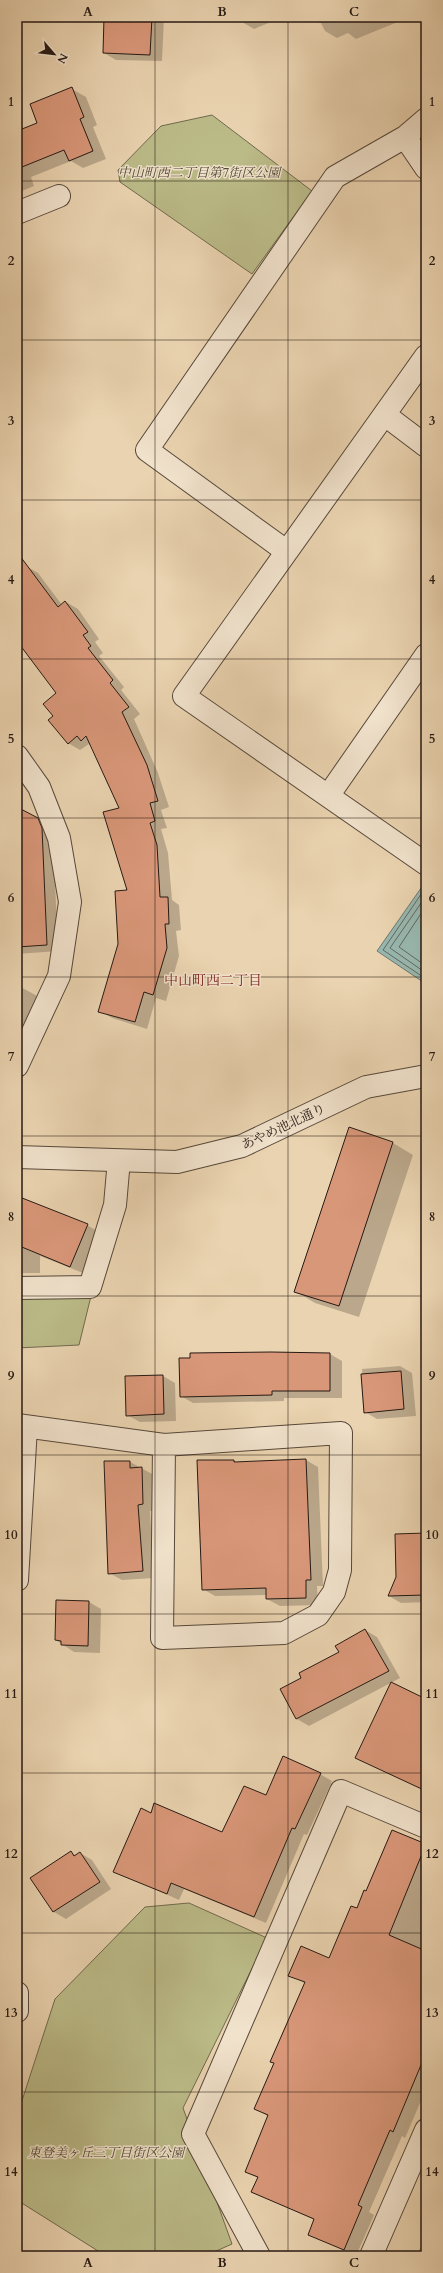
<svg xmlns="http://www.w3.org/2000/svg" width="443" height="2273" font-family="Cardo,'Noto Serif JP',serif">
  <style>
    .green { fill: #bb8; stroke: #706a4e }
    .water { fill: #98b7af; stroke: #6a7871 }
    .shadow { fill: #0003 }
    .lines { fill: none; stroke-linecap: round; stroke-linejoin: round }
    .shore { stroke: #5f6861; stroke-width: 1 }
    .building { fill: #d99779; stroke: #261913 }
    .minor-casing { stroke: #57483a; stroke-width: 24 }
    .tertiary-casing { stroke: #57483a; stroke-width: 24 }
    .minor { stroke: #f1e2cc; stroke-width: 22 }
    .tertiary { stroke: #f1e2cc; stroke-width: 22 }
    .grid { fill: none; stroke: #261913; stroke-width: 1; stroke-opacity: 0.55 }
    .labels { text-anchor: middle; stroke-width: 3; stroke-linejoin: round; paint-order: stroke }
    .park-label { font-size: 13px; font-style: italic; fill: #534a36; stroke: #f1e2cc }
    .street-label { font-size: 13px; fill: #261913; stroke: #f1e2cc }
    .neighbourhood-label { font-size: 14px; fill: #7a1f14; stroke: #f1e2cc }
    .neatline { fill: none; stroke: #261913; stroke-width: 1.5 }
    .grid-label { font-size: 13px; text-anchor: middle; font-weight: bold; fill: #261913 }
  </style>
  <rect width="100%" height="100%" fill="#ead3b0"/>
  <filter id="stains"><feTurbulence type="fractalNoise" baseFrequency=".005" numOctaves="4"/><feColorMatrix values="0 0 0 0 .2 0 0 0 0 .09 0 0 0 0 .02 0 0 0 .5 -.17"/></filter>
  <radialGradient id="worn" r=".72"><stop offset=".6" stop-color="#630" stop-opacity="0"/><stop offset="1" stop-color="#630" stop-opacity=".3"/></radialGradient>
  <!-- green -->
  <path class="green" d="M212,115l100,76 -60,83 -132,-92 -2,-12 43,-44z
    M92,1292l-13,53 -62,3v-50z
    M189,1903l78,35 -84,170 49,136 -27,12h-99l-89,-56v-84l38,-117 90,-92z"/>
  <!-- water -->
  <path class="water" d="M426,881v103l-49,-33z"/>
  <!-- shadow -->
  <path class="shadow" d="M105,17h59l-2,44 -46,-1 -12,-7z
    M239,17h44l-29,12 -12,-7z
    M308,17h102l-54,22 -8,-6 -11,5 -12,-7 -4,-8h-2z
    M72,89l14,8 11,28 -4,2 13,32 -23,9 -12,-7 -40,16 3,9 -17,7v-61l21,-8z
    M26,566l12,7 24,32 4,-3 12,7 21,30 -4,3 8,11 -4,3 25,31 -3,3 19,24 -6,5 24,54 11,34 -8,3 6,18 -6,1 7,24 4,47 7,5 2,25 -5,1 3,25 -13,45 -10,-3 -9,31 -35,-11 -12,-7 19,-67 9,-53 -8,-83 -29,-63 -2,-1 -9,6 -12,-7 -14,-27 3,-22 -40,-55v-67z
    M17,795l6,4 -5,9 32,18 3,9 5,116 -41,3z
    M17,985l24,13 -24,47z
    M349,1129l44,14 20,12 -54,162 -44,-14 -20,-12z
    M17,1200l70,25 12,7 -16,41 -43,-17v17h-23z
    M330,1354l12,7v37h-58v3l-91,2 -12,-7z
    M400,1366l12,7 4,43 -39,3 -12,-7 -3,-43z
    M163,1376l12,7 1,38 -36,1 -13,-7 -1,-38z
    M422,1386h4v115l-1,-1z
    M306,1460l12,7 5,119h-6l1,19 -38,1 -13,-7v-4l-52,1 -12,-7 31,-128 4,2z
    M130,1462l24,13 1,36h-5l4,67 -32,2 -13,-7z
    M426,1534v68l-25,1 -12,-7z
    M89,1602l12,7 -1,44 -26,-1 -18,-12z
    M365,1630l12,7 23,41 -91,48 -12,-7 -15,-30 21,-11 38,-25z
    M426,1700v91l-57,-27z
    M320,1774l12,7 -25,54 -3,-1 -38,89 -82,-34 -5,11 -64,-29 36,-57 72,20 43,-37z
    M393,1832l33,13v244l-21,49 -3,-2 -33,76 5,3 -18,41 -47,-22 6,-14 -62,-28 5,-14 -12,-6 23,-55 -13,-8 50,-125 -16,-9 40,-16 37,-67z
    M71,1852l5,4 4,-3 12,7 19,29 -45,30 -12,-7z
    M426,2233v23h-9z"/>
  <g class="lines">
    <!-- shore -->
    <path class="shore" d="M426,887l-43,63 43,29
      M426,896l-36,52 36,25
      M426,906l-27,41 27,19"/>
  </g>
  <!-- building -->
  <path class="building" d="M104,17h48l-2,38 -47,-2z
    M72,87l12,30 -4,2 13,32 -24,10 -5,-11 -47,19v-38l20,-8 -7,-19z
    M17,552l41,55 7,-6 23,31 -5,3 8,11 -3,2 25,32 -3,3 19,24 -7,5 25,53 11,36 -8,2 5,18 -5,2 7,22 3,52h8l1,27h-4l2,24 -14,47 -9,-3 -9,30 -37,-10 20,-68 -3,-53 12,-1 -24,-78 16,-4 -33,-72 -5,5 -4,-5 -9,8 -20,-24 5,-4 -10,-12 13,-11 -39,-52z
    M17,807l21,11 4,10 5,117 -30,2z
    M349,1127l44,15 -54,164 -45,-14z
    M17,1196l71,28 -18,43 -53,-22z
    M271,1352l59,1v38h-58v4l-92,2 -1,-39h11v-5z
    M401,1371l3,38 -40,4 -3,-39z
    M163,1375l1,39 -38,2 -1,-40z
    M306,1459l5,121h-5v18l-40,1v-11l-64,2 -5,-130h37v2z
    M104,1461h26v7l12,-1 1,37 -5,1 5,66 -35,3z
    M426,1533v62l-38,1 8,-19 -1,-43z
    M56,1600l33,1 -1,45 -27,-1v-4l-6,-1z
    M365,1629l24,42 -93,48 -16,-30 21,-11 -2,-5 40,-21 -4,-6z
    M391,1682l35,17v92l-71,-33z
    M283,1756l38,17 -26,56 -3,-1 -38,89 -83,-34 -4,11 -54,-22 28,-64 10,5 3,-10 68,29 22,-46 22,9z
    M392,1830l34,14 -37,91 37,16v102l-33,79 -3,-2 -32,75 4,2 -18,43 -36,-15 6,-16 -63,-27 7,-15 -13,-5 23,-57 -14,-6 20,-46 -4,-1 35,-80 -17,-6 13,-30 28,12 22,-52 6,2 7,-18 2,1z
    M71,1851l3,5 6,-4 20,30 -47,30 -23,-34z"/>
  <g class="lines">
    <!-- minor casing -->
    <g class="minor-casing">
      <path id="minor" d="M405,137l21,-18
        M17,213l42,-17
        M426,356l-242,340 242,168
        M385,415l41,31
        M286,551l-139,-101 188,-273 70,-40 21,31
        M17,756l22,31 20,51 11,64 -11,74 -42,90
        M328,796l98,-141
        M17,1288l73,-1 25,-82 3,-34
        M17,1425l147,20 177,-12 -1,137 -6,22 -16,23 -34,18 -122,5 2,-193
        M17,1580l9,-153
        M17,1993v18
        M259,2256l-66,-122 148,-343 85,36
        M371,2256l55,-126"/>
    </g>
    <!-- tertiary casing -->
    <g class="tertiary-casing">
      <path id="tertiary" d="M17,1157l160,5 65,-16 124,-59 60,-11"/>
    </g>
    <!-- minor -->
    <use href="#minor" class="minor"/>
    <!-- tertiary -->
    <use href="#tertiary" class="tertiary"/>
  </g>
  <!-- grid -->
  <path class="grid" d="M155,17v2239M288,17v2239M17,181h409M17,340h409M17,500h409M17,659h409M17,818h409M17,977h409M17,1136h409M17,1296h409M17,1455h409M17,1614h409M17,1773h409M17,1933h409M17,2092h409"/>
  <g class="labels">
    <!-- park labels -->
    <g class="park-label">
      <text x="199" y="177">中山町西二丁目第7街区公園</text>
      <text x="106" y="2157">東登美ヶ丘三丁目街区公園</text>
    </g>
    <!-- street labels -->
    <g class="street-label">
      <text transform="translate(283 1126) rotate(-25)" y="5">あやめ池北通り</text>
    </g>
    <!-- neighbourhood labels -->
    <g class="neighbourhood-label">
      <text x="213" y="985">中山町西二丁目</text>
    </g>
  </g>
  <!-- margin -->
  <rect width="443" height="2273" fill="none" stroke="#ead3b0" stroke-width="44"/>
  <!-- north arrow -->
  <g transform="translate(54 54) rotate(118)" stroke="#f1e2cc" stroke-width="3" paint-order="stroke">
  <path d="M0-3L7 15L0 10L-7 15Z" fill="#261913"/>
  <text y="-6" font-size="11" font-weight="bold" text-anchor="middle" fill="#261913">N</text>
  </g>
  <rect x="22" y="22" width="399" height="2229" class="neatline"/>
  <g class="grid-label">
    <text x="88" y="16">A</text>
    <text x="222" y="16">B</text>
    <text x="354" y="16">C</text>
    <text x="11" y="106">1</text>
    <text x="432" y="106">1</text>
    <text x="11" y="265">2</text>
    <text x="432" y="265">2</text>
    <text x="11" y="425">3</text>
    <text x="432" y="425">3</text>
    <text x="11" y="584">4</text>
    <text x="432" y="584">4</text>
    <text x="11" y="743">5</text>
    <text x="432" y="743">5</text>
    <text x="11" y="902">6</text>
    <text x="432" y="902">6</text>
    <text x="11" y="1061">7</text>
    <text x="432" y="1061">7</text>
    <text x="11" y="1221">8</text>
    <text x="432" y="1221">8</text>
    <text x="11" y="1380">9</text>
    <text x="432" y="1380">9</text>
    <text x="11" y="1539">10</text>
    <text x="432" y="1539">10</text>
    <text x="11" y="1698">11</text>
    <text x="432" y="1698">11</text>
    <text x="11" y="1858">12</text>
    <text x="432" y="1858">12</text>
    <text x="11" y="2017">13</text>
    <text x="432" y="2017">13</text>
    <text x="11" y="2176">14</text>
    <text x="432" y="2176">14</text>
    <text x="88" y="2267">A</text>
    <text x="222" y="2267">B</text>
    <text x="354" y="2267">C</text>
  </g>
  <rect width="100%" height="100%" filter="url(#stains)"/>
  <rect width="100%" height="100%" fill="url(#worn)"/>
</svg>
